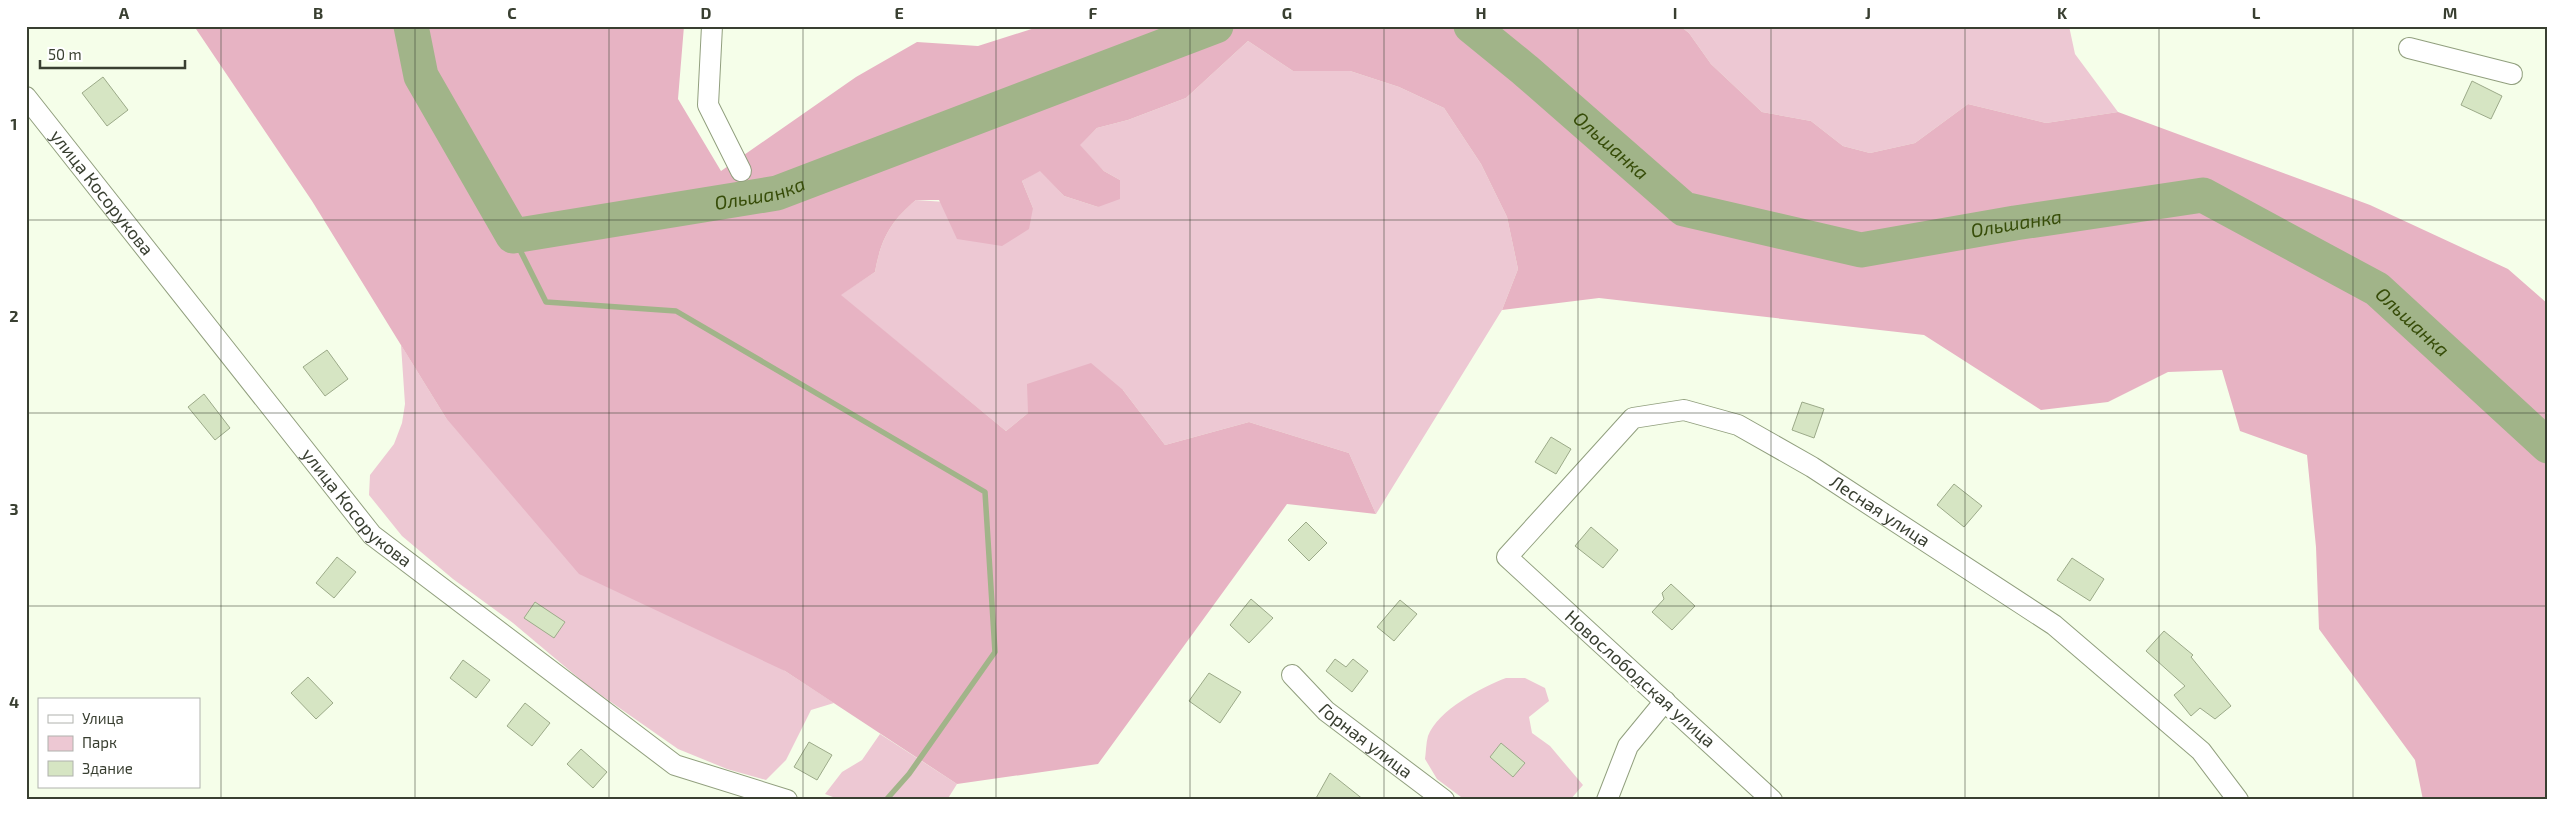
<svg xmlns="http://www.w3.org/2000/svg" width="2574" height="826" font-family="'Exo 2',sans-serif">
  <style>
    .green { fill: #edc8d3 }
    .forest { fill: #e7b3c3 }
    .lines { fill: none; stroke-linecap: round; stroke-linejoin: round }
    .stream { stroke: #a1b489; stroke-width: 5.5 }
    .river { stroke: #a1b489; stroke-width: 35 }
    .building { fill: #d6e5c3; stroke: #9caa89 }
    .minor-casing { stroke: #919f7e; stroke-width: 22 }
    .minor { stroke: #fff; stroke-width: 20 }
    .grid { fill: none; stroke: #393f31; stroke-width: 1; stroke-opacity: 0.55 }
    .labels { text-anchor: middle; stroke-width: 4.5; stroke-linejoin: round; paint-order: stroke }
    .street-label { font-size: 18px; fill: #393f31; stroke: #fff }
    .water-label { font-size: 19px; font-style: italic; fill: #374d09; stroke: #fff }
    .neatline { fill: none; stroke: #393f31; stroke-width: 2 }
    .grid-label { font-size: 16px; text-anchor: middle; font-weight: bold; fill: #393f31 }
  </style>
  <rect width="100%" height="100%" fill="#f5fee9"/>
  <!-- green -->
  <path class="green" d="M1680,26h389l6,28 43,58 -72,11 -78,-19 -53,39 -45,10 -27,-7 -32,-25 -49,-9 -51,-48 -22,-31z
    M1248,41l45,30h57l49,16 45,21 37,56 26,53 11,52 -16,41 -126,204 -27,-61 -100,-31 -84,23 -42,-55 -95,23 -22,18 -166,-136 35,-23c6,-33 15,-50 41,-72l117,8 -11,-27 18,-11 24,26 34,11 22,-27 -16,-9 -25,-26 18,-17 31,-8 58,-22z
    M401,345l45,73 339,253 49,32 -23,7 -25,50 -20,20 -39,-11 -49,-20 -90,-63 -75,-63 -60,-44 -51,-43 -33,-41 1,-20 24,-31 8,-21 3,-19z
    M1506,678h19l20,10 4,13 -20,16 3,16 18,13 33,39 -13,15h-105l-28,-21 -12,-20c1,-7 1,-16 3,-23 10,-26 54,-49 78,-58z
    M880,734l77,50 -10,16h-106l-16,-6 17,-22 20,-12z"/>
  <!-- forest -->
  <path class="forest" d="M194,26h490l-6,73 43,72 135,-94 61,-35 61,4 63,-20h639l9,7 22,31 51,48 49,9 32,25 27,7 45,-10 53,-39 78,19 72,-11 252,93 138,64 40,35v496h-125l-8,-40 -96,-131 -3,-82 -9,-92 -67,-24 -18,-61 -54,2 -60,30 -67,8 -117,-75 -325,-37 -97,12 16,-41 -11,-52 -26,-53 -37,-56 -45,-21 -49,-16h-57l-45,-30 -62,57 -58,22 -31,8 -17,17 24,26 16,9v19l-22,8 -34,-11 -24,-25 -18,10 11,27 -4,21 -27,17 -45,-7 -18,-39h-23c-26,22 -35,39 -41,72l-34,23 165,136 22,-18 -1,-29 64,-21 32,27 42,55 84,-23 100,31 27,61 -89,-10 -189,260 -141,20 -172,-113 -206,-97 -133,-156 -134,-217z"/>
  <g class="lines">
    <!-- stream -->
    <path class="stream" d="M513,236l33,66 130,9 309,181 10,160 -86,122 -23,26"/>
    <!-- river -->
    <g class="river">
      <path id="s1" d="M411,26l10,50 92,160 264,-43 439,-167"/>
      <path id="s2" d="M1471,26l54,44 159,139 177,41 154,-27 188,-28 174,94 171,157"/>
    </g>
  </g>
  <!-- building -->
  <path class="building" d="M103,77l25,33 -21,16 -25,-33z
    M2472,81l30,15 -11,23 -30,-14z
    M327,350l21,29 -23,17 -22,-29z
    M204,394l26,34 -15,12 -27,-33z
    M1802,402l22,7 -10,29 -22,-8z
    M1551,437l20,12 -15,25 -21,-12z
    M1954,484l28,22 -18,21 -27,-22z
    M1306,522l21,21 -18,18 -21,-21z
    M1591,527l27,23 -15,18 -28,-22z
    M337,557l19,15 -22,26 -18,-15z
    M2072,558l32,21 -14,22 -33,-21z
    M1671,584l24,22 -23,24 -20,-18 12,-13 -2,-6z
    M1251,599l22,19 -24,25 -19,-18z
    M1400,600l17,14 -23,27 -17,-14z
    M535,602l30,20 -11,16 -30,-20z
    M2164,631l29,24 -2,2 40,49 -16,13 -15,-11 -9,8 -17,-21 11,-9 -39,-35z
    M1335,659l11,8 7,-8 15,12 -16,21 -26,-21z
    M463,660l27,20 -14,18 -26,-20z
    M1209,673l32,19 -21,31 -31,-22z
    M308,677l25,26 -17,16 -25,-26z
    M525,703l25,20 -18,23 -25,-20z
    M809,742l23,13 -15,25 -23,-13z
    M1501,743l24,20 -12,14 -23,-20z
    M581,749l26,23 -14,16 -26,-24z
    M1330,773l34,27h-49z"/>
  <g class="lines">
    <!-- minor casing -->
    <g class="minor-casing">
      <g id="minor">
        <path d="M712,26l-4,79 33,66"/>
        <path d="M2409,48l103,26"/>
        <path id="s3" d="M26,97l346,438 303,230 112,35"/>
        <path id="s4" d="M1292,675l34,36 118,89"/>
        <path d="M1607,800l21,-54 37,-45"/>
        <path id="s5" d="M1772,800l-265,-243 126,-139 51,-8 54,15 74,42 242,158 147,126 37,49"/>
      </g>
    </g>
    <!-- minor -->
    <use href="#minor" class="minor"/>
  </g>
  <!-- grid -->
  <path class="grid" d="M221,26v774M415,26v774M609,26v774M803,26v774M996,26v774M1190,26v774M1384,26v774M1578,26v774M1771,26v774M1965,26v774M2159,26v774M2353,26v774M26,220h2522M26,413h2522M26,606h2522"/>
  <g class="labels">
    <!-- street labels -->
    <g class="street-label">
      <text dy="6" stroke="none"><textPath href="#s3" startOffset="122">улица Косорукова</textPath></text>
      <text dy="6" stroke="none"><textPath href="#s3" startOffset="528">улица Косорукова</textPath></text>
      <text dy="6" stroke="none"><textPath href="#s5" startOffset="821">Лесная улица</textPath></text>
      <text transform="translate(1640 679) rotate(42)" y="6">Новослободская улица</text>
      <text dy="6" stroke="none"><textPath href="#s4" startOffset="99">Горная улица</textPath></text>
    </g>
    <!-- water labels -->
    <g class="water-label">
      <text dy="7" stroke="none"><textPath href="#s2" startOffset="184">Ольшанка</textPath></text>
      <text dy="7" stroke="none"><textPath href="#s1" startOffset="486">Ольшанка</textPath></text>
      <text dy="7" stroke="none"><textPath href="#s2" startOffset="620">Ольшанка</textPath></text>
      <text dy="7" stroke="none"><textPath href="#s2" startOffset="1055">Ольшанка</textPath></text>
    </g>
  </g>
  <!-- border -->
  <rect width="2574" height="826" fill="none" stroke="#ffffff" stroke-width="55"/>
  <!-- legend -->
  <rect x="38" y="698" width="162" height="90" fill="#ffffff" stroke="#b0b2ad"/>
  <rect x="48" y="715" width="25" height="8" fill="#ffffff" stroke="#b0b2ad"/>
  <text x="82" y="724" font-size="15" fill="#393f31">Улица</text>
  <rect x="48" y="736" width="25" height="15" fill="#edc8d3" stroke="#b0b2ad"/>
  <text x="82" y="748" font-size="15" fill="#393f31">Парк</text>
  <rect x="48" y="761" width="25" height="15" fill="#d6e5c3" stroke="#b0b2ad"/>
  <text x="82" y="774" font-size="15" fill="#393f31">Здание</text>
  <!-- scale -->
  <path d="M40 60v8h145v-8" fill="none" stroke="#393f31" stroke-width="2.5"/>
  <text x="48" y="60" font-size="15" fill="#393f31" stroke="#ffffff" stroke-width="4" paint-order="stroke">50 m</text>
  <rect x="28" y="28" width="2518" height="770" class="neatline"/>
  <g class="grid-label">
    <text x="124" y="19">A</text>
    <text x="318" y="19">B</text>
    <text x="512" y="19">C</text>
    <text x="706" y="19">D</text>
    <text x="899" y="19">E</text>
    <text x="1093" y="19">F</text>
    <text x="1287" y="19">G</text>
    <text x="1481" y="19">H</text>
    <text x="1675" y="19">I</text>
    <text x="1868" y="19">J</text>
    <text x="2062" y="19">K</text>
    <text x="2256" y="19">L</text>
    <text x="2450" y="19">M</text>
    <text x="14" y="130">1</text>
    <text x="14" y="322">2</text>
    <text x="14" y="515">3</text>
    <text x="14" y="708">4</text>
  </g>
</svg>
